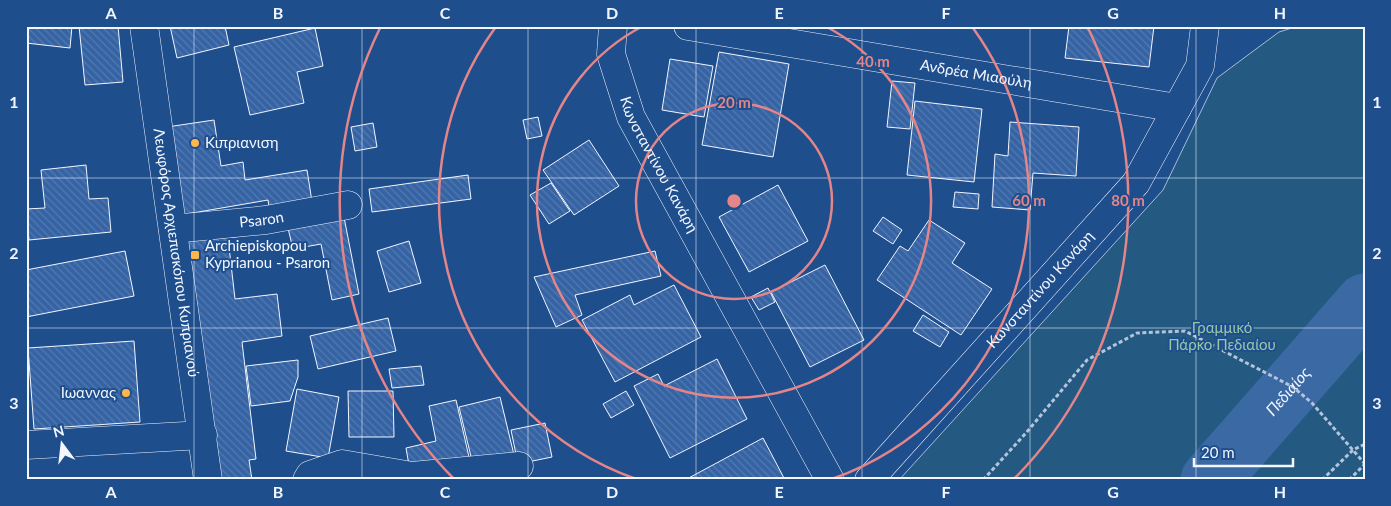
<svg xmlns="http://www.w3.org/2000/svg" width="1391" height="506" font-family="Lato,sans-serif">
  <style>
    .park { fill: #245a82; stroke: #a8bbd7 }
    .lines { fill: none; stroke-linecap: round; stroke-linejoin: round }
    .river { stroke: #3b69a3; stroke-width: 59 }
    .building { fill: url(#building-back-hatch); stroke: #f2f6ff }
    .minor-casing { stroke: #f2f6ff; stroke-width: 29 }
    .tertiary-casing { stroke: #f2f6ff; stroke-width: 29 }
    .path { stroke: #b3c4dc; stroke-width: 3; stroke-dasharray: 4 2.5; stroke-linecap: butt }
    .minor { stroke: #1f4e8c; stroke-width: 28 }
    .tertiary { stroke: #1f4e8c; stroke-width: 28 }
    .grid { fill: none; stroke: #f2f6ff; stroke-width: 1; stroke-opacity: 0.55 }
    .ring { fill: none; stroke: #e38589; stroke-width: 2.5 }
    .poi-dot { fill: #ffb74d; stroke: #1f4e8c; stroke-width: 2 }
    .labels { text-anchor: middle; stroke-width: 4; stroke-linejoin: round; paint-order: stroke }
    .street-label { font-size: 15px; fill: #f2f6ff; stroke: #1f4e8c }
    .poi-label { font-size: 15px; fill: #f2f6ff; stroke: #1f4e8c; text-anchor: start }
    .park-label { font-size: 15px; fill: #97c8a6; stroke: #1f4e8c }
    .water-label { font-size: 16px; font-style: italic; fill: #f2f6ff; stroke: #1f4e8c }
    .centre { fill: #e38589; stroke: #1f4e8c; stroke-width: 2.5 }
    .ring-label { font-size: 15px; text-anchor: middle; font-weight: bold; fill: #e38589; stroke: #1f4e8c; stroke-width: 4; stroke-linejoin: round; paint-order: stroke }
    .neatline { fill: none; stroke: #f2f6ff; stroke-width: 2 }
    .grid-label { font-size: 16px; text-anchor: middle; font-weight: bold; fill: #f2f6ff }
  </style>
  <defs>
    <pattern id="building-back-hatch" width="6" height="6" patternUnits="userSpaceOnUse" patternTransform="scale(1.25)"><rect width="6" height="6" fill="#3563a3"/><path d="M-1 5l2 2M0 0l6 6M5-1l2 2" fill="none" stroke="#537ab1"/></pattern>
  </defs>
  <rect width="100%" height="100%" fill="#1f4e8c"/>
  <!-- park -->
  <path class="park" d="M1298,26h67v454h-466l264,-290 54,-112 62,-46z"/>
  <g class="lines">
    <!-- river -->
    <path class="river" id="s1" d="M1210,480l155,-177"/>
  </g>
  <!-- building -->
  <path class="building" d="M26,26h46l-2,22 -44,-5z
    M79,26h39l5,56 -38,3z
    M170,26h55l4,19 -52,13z
    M1069,26h85l-5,41 -84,-9z
    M315,28l8,38 -26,6 7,31 -54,12 -16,-68z
    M719,52l70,12 -16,93 -71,-12z
    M670,59l43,7 -9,51 -42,-7z
    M892,81l23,2 -5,46 -23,-2z
    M915,101l67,8 -8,73 -67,-7z
    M538,117l4,19 -15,3 -4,-19z
    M214,120l7,46 22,-4 2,18 62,-10 6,38 -43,7 -2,-15 -87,15 -14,-88z
    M1010,122l69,5 -3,49 -43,-3 -3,37 -38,-3 3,-53 13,2z
    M373,123l4,24 -22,4 -4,-24z
    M589,140l30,46 -45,29 -31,-45z
    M86,165l3,34 19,-1 3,34 -82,8 -3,-31 19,-1 -4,-38z
    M468,175l3,24 -99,13 -3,-23z
    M551,183l19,28 -21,13 -19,-29z
    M778,185l30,56 -59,31 -30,-55z
    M955,192l24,2 -1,15 -25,-2z
    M343,212l16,82 -27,6 -11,-56 -28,5 -6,-25z
    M883,217l19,13 -9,14 -20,-13z
    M929,220l36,23 -13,20 40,26 -31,46 -84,-55 23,-34 8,5z
    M254,234l-26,4 7,61 42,-5 5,42 -40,6 14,117 -7,1 3,20h-38l-28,-244z
    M409,241l12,42 -32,9 -12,-41z
    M125,251l9,45 -108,21v-47z
    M655,251l6,25 -86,19 7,20 -26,12 -22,-50z
    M825,265l39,75 -54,27 -39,-75z
    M674,285l27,52 -86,45 -33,-62 48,-25 4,10z
    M768,288l7,14 -16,8 -8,-13z
    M923,315l26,17 -9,15 -27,-16z
    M388,318l8,33 -78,18 -8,-33z
    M134,341l6,81 -106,7 -6,-81z
    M717,359l30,60 -77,39 -36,-72 24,-12 6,12z
    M298,360v17l-8,24 -39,5 -5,-40z
    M421,366l3,19 -32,3 -3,-19z
    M297,389l42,8 -11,61 -42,-7z
    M348,391h45l1,46h-45z
    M626,391l8,14 -23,13 -8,-14z
    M500,397l15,62 -41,10 -15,-62z
    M456,400l13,57 -59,14 -4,-23 30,-7 -7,-35z
    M545,423l7,34 -34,7 -7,-34z
    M763,438l22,42h-100z"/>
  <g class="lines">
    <!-- minor casing -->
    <g class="minor-casing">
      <g id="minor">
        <path id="s2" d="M613,26l-2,28 20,63 199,363"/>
        <path id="s3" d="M688,26l489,82"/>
        <path id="s4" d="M173,229l93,-9 82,-15"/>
        <path d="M307,480l3,-5 32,-11 70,12 107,-10"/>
        <path id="s5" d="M869,480l267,-297 64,-117 5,-40"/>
      </g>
    </g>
    <!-- tertiary casing -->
    <g class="tertiary-casing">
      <g id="tertiary">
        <path id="s6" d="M144,26l64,454"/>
        <path d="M26,445l177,-10"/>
      </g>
    </g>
    <!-- path -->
    <path class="path" d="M983,480l43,-47 61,-73 50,-27 48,-2 108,56 19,16 53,61
      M1322,480l31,-30 12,-6
      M1349,480l16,-16"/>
    <!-- minor -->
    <use href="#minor" class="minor"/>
    <!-- tertiary -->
    <use href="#tertiary" class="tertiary"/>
  </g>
  <!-- grid -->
  <path class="grid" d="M194,26v454M362,26v454M528,26v454M696,26v454M862,26v454M1030,26v454M1196,26v454M26,178h1339M26,328h1339"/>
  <!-- distance rings -->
  <g class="ring">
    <circle cx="734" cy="201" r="98"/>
    <path d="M825 26A197 197 0 1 1 643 26"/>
    <path d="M636 479A295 295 0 0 1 495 28M973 28A295 295 0 0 1 832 479"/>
    <path d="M455 480A394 394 0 0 1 380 28M1088 28A394 394 0 0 1 1013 480"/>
  </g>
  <!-- markers -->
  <g class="poi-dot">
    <circle cx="195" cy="143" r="5"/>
    <rect x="190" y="250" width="10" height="10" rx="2.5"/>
    <circle cx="126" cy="393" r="5"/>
  </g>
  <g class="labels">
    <!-- street labels -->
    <g class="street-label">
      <text dy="5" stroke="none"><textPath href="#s3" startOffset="292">Ανδρέα Μιαούλη</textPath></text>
      <text dy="5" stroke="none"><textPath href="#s2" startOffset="149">Κωνσταντίνου Κανάρη</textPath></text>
      <text dy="5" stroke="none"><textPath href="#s4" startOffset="89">Psaron</textPath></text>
      <text dy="5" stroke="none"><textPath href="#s6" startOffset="229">Λεωφόρος Αρχιεπισκόπου Κυπριανού</textPath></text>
      <text dy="5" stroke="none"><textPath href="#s5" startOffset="256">Κωνσταντίνου Κανάρη</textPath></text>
    </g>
    <!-- poi labels -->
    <g class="poi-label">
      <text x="205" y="148">Κιπριανιση</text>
      <text x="205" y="251">Archiepiskopou<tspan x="205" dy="17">Kyprianou - Psaron</tspan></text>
      <text x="116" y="398" text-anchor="end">Ιωαννας</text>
    </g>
    <!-- park labels -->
    <g class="park-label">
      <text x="1222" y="333">Γραμμικό<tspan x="1222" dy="17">Πάρκο Πεδιαίου</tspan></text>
    </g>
    <!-- water labels -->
    <g class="water-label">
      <text dy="6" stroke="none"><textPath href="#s1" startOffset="118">Πεδιαίος</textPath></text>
    </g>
  </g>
  <circle cx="734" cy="201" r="8" class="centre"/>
  <g class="ring-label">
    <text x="873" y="67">40 m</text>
    <text x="734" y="108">20 m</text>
    <text x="1029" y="206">60 m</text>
    <text x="1128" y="206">80 m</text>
  </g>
  <!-- border -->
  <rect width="1391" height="506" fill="none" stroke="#1f4e8c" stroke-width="55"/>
  <!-- north arrow -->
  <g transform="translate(62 444) rotate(345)" stroke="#1f4e8c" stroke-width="4" paint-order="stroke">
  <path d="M0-4L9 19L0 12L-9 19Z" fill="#f2f6ff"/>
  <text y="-8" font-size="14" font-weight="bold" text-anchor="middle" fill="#f2f6ff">N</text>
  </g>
  <!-- scale -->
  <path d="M1194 458v8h99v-8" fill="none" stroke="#f2f6ff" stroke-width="2.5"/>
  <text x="1201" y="458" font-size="15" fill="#f2f6ff" stroke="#1f4e8c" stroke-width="4" paint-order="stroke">20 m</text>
  <rect x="28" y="28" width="1336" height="450" class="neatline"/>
  <g class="grid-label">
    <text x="111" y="19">A</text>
    <text x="278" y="19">B</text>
    <text x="445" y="19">C</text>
    <text x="612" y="19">D</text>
    <text x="779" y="19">E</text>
    <text x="946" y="19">F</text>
    <text x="1113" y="19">G</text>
    <text x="1280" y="19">H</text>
    <text x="14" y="108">1</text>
    <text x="1377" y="108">1</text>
    <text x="14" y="259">2</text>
    <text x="1377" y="259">2</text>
    <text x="14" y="409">3</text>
    <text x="1377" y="409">3</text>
    <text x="111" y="498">A</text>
    <text x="278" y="498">B</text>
    <text x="445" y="498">C</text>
    <text x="612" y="498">D</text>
    <text x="779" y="498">E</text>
    <text x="946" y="498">F</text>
    <text x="1113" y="498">G</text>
    <text x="1280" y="498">H</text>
  </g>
</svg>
